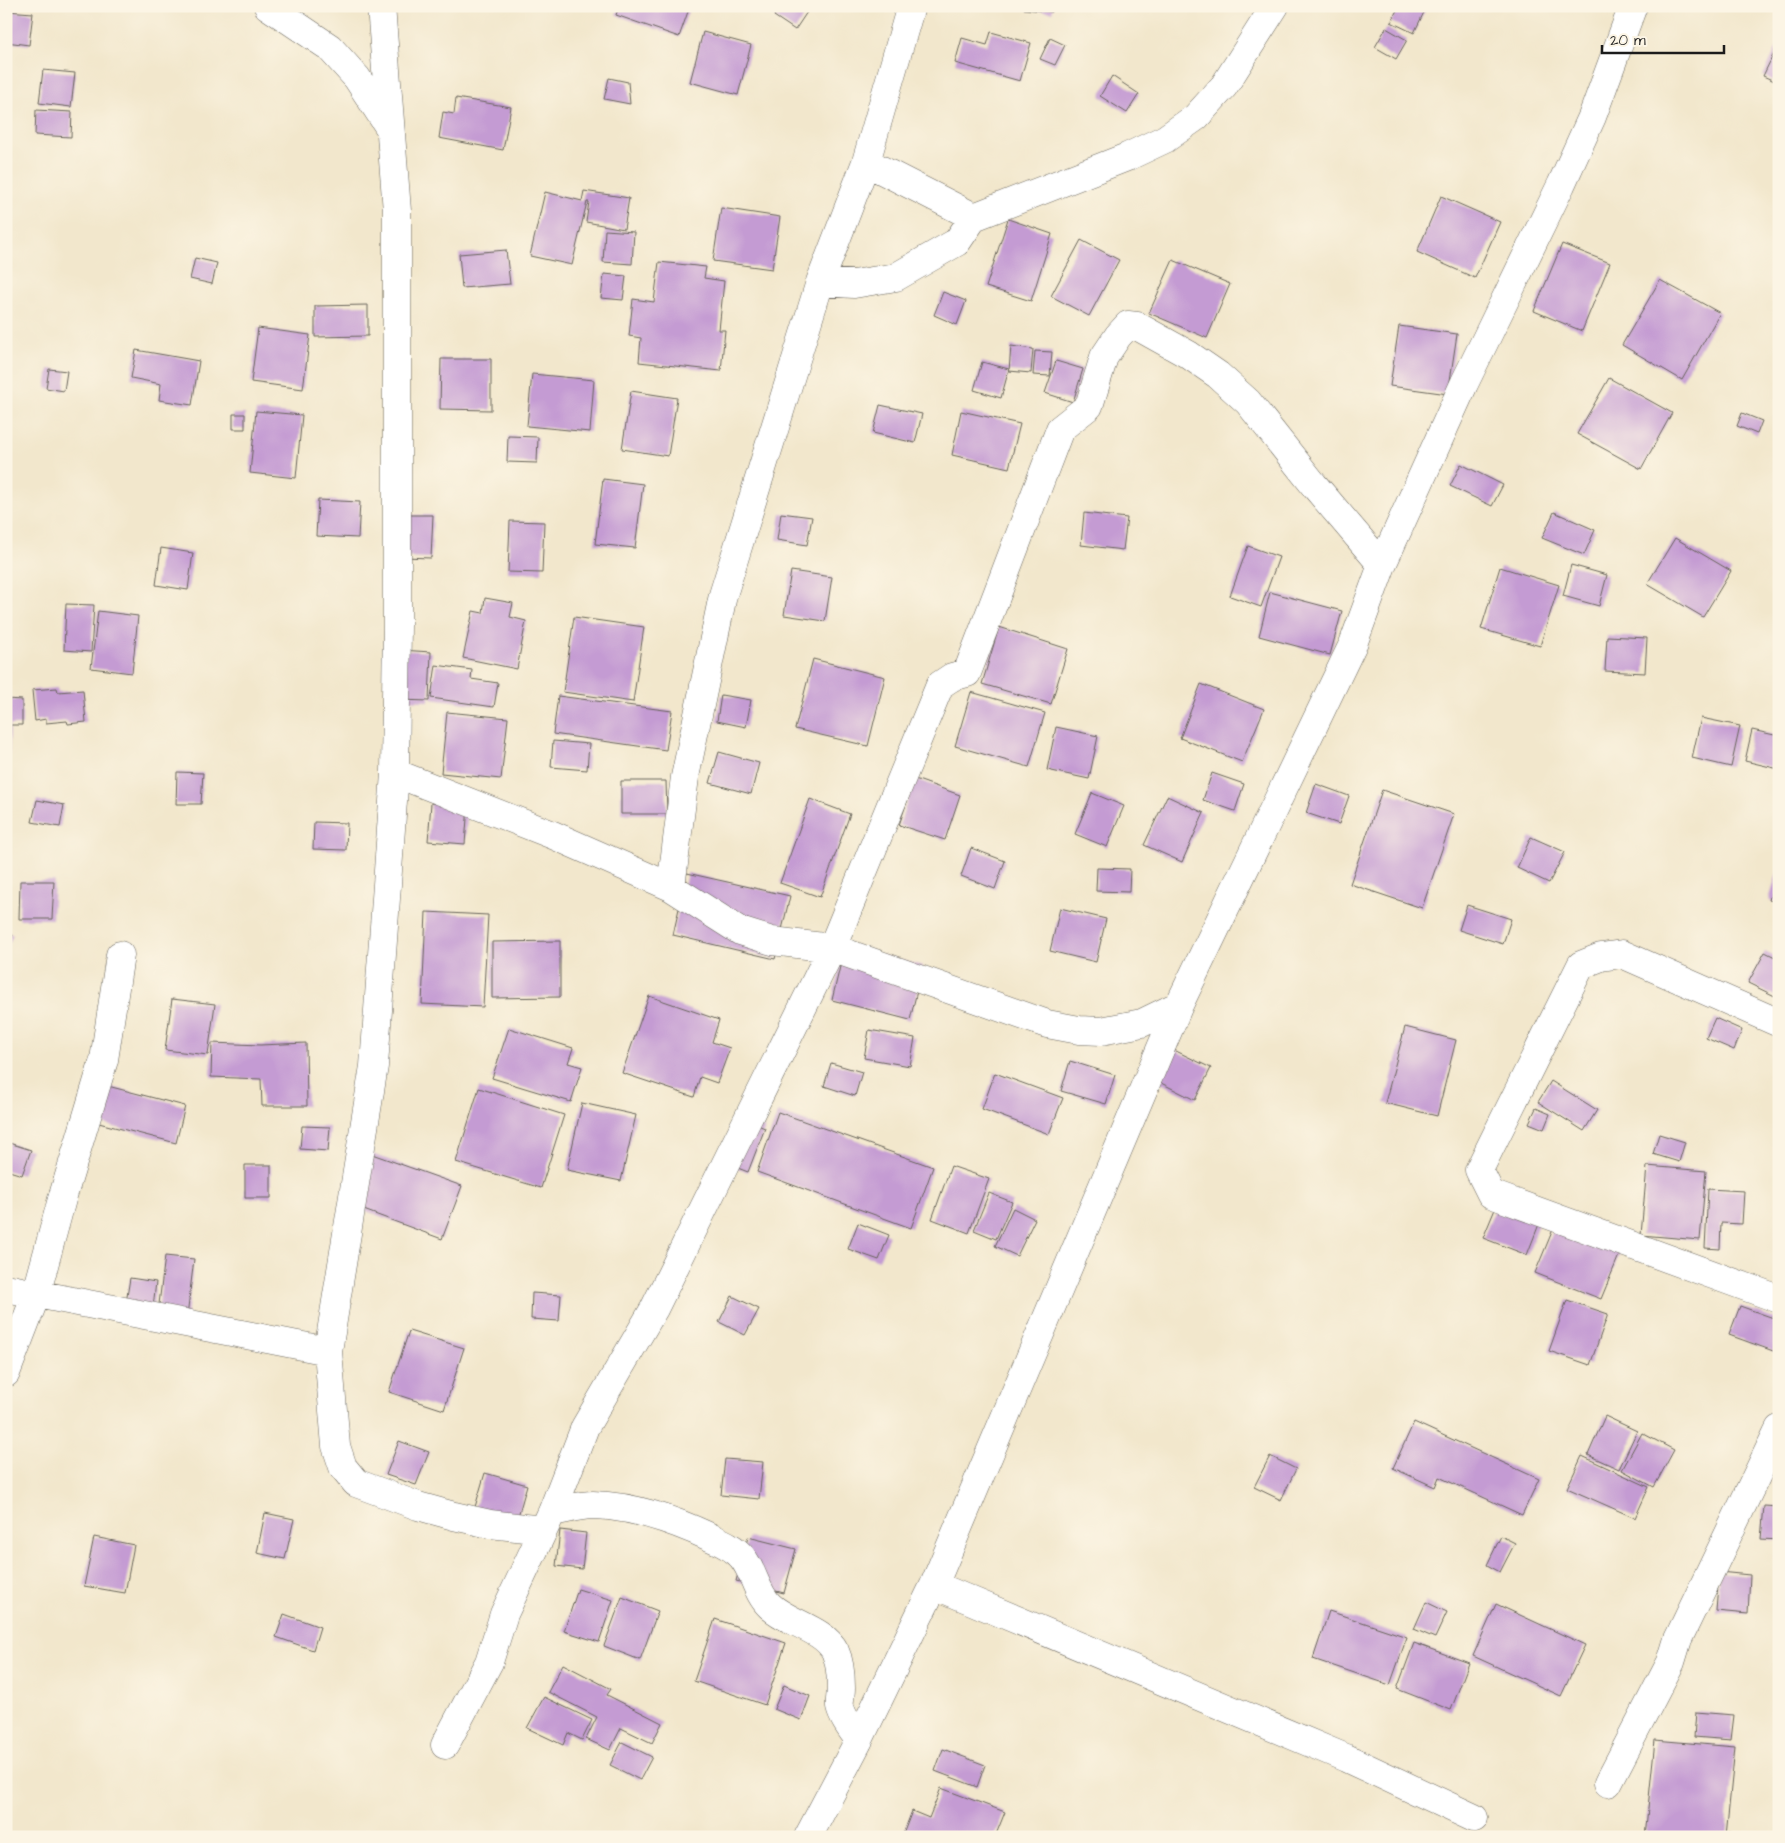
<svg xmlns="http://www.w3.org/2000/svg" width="1785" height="1843" font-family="'Architects Daughter',sans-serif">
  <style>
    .building { fill: #c49bd3 }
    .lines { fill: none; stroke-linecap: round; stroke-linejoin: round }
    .minor-casing { stroke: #67635a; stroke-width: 29 }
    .minor { stroke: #fff; stroke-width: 28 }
  </style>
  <rect width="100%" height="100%" fill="#fcf5e5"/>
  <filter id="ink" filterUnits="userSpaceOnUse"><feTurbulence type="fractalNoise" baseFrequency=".02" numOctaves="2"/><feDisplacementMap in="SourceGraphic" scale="10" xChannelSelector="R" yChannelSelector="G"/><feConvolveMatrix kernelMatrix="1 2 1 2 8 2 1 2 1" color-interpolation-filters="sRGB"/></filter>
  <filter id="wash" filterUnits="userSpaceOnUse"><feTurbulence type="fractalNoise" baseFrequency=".0096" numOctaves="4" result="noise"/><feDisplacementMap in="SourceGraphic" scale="20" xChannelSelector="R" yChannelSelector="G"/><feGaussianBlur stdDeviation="1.12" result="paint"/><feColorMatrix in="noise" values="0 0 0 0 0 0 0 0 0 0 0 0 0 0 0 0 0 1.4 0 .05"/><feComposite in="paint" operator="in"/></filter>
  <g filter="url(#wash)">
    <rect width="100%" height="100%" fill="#f2e7cc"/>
    <g id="blocks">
      <!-- building -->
      <path class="building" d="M619,6h71l-11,31 -63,-22z
        M780,6h25l4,3 -14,21 -21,-14z
        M1025,6h29l-2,6 -28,-3z
        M1399,6h28l-13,27 -23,-11z
        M6,11l27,2 -4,32 -23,-3z
        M1386,28l21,12 -11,19 -21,-12z
        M703,32l48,13 -13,50 -48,-13z
        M991,32l40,11 -11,38 -65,-18 7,-25 25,7z
        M1050,38l15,7 -10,20 -15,-6z
        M1779,43v40l-16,-7z
        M43,70l32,3 -4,34 -32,-4z
        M1112,76l27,18 -12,19 -27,-17z
        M609,78l19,4 2,22 -26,-5z
        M456,98l55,9 -8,43 -64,-12 4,-26 11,2z
        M36,110l36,2 -1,25 -36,-2z
        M584,191l45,7 -5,31 -38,-7 3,-20h-2l-15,63 -42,-9 15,-64 37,9z
        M1441,196l59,26 -25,56 -58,-26z
        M721,208l59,9 -8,52 -59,-8z
        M1008,219l44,15 -21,67 -45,-14z
        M605,230l29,2 -2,32 -29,-2z
        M1081,240l38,20 -30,56 -38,-20z
        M1562,244l48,19 -28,68 -48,-20z
        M506,250l4,34 -48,4 -3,-34z
        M195,258l22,5 -5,21 -22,-5z
        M1173,260l57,24 -23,54 -58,-25z
        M659,262l47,5 -2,11 20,3 -5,49h6l-4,41 -82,-9 2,-24 -12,-2 4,-37 21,3z
        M604,274l22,2 -3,24 -22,-2z
        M1660,280l60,33 -38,67 -60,-35z
        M943,292l23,9 -9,24 -23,-10z
        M368,305v31l-53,1v-31z
        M1399,326l58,8 -9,60 -58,-8z
        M258,328l52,7 -7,54 -52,-7z
        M1011,346l22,3 -2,24 -22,-2z
        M136,350l63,11 -7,44 -33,-5 2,-16 -30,-6z
        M1035,351l17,1 -2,24 -17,-1z
        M441,359h50v51l-51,-1z
        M1056,361l27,8 -10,33 -28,-9z
        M982,362l27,7 -8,29 -27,-8z
        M49,369l18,2 -3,20 -18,-3z
        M532,374l62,6 -4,52 -63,-6z
        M1609,378l63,35 -31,56 -64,-35z
        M631,391l46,7 -9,58 -46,-7z
        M880,405l42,9 -7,29 -42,-10z
        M256,411l46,4 -6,63 -46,-5z
        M961,411l59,13 -11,44 -57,-13z
        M1742,413l20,8 -5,13 -20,-8z
        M233,414h12v15h-12z
        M508,436l30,1 -1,26 -30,-1z
        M1461,464l42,21 -11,21 -42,-20z
        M603,479l40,5 -8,64 -40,-4z
        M318,500l42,2 -2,36 -42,-2z
        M1554,512l41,18 -11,25 -42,-17z
        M781,513l31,4 -5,28 -30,-5z
        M1084,513l43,5 -4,32 -42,-5z
        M404,515h29l-2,43 -28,-1z
        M510,521l34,1 -2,51 -34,-1z
        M1675,538l56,33 -28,46 -56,-33z
        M1248,546l31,11 -18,50 -31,-11z
        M161,548l32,5 -5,37 -32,-5z
        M1571,565l36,10 -8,31 -36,-10z
        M1500,567l59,18 -19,61 -59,-17z
        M791,571l41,6 -7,44 -41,-6z
        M1270,592l72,19 -12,44 -71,-19z
        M485,598l28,5 -3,14 16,4 -9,48 -54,-11 10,-47 10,2z
        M66,604l28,1 -3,47 -27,-2z
        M98,611l40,5 -6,57 -41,-5z
        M574,617l70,10 -11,75 -70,-10z
        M999,627l69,22 -17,55 -69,-20z
        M1607,636l40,2 -2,35 -40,-2z
        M401,650l30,2 -2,49 -30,-1z
        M813,659l72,18 -17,69 -73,-17z
        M436,665l36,5 -1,9 27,4 -4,24 -63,-9z
        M1201,684l63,25 -22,53 -62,-24z
        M57,688l1,4 25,-2 3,32 -18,2 -1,-3 -21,2v-4l-11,2 -3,-31z
        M971,692l74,21 -16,54 -74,-21z
        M721,695l30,5 -5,27 -29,-6z
        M558,696l114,15 -6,39 -113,-16z
        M6,699l16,1v25h-12l-1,29h-3z
        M447,712l61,6 -7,61 -60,-6z
        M1701,718l39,8 -9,41 -39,-9z
        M1056,727l42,9 -9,43 -42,-9z
        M1752,730l27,6v33l-34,-8z
        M553,741l36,3 -2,26 -36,-3z
        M719,752l40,11 -8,31 -41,-11z
        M177,772l26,1 -2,31h-25z
        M1212,773l32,11 -9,27 -32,-11z
        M915,779l45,16 -15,45 -46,-15z
        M621,781h45l1,33h-46z
        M1316,784l33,12 -10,28 -33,-11z
        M1382,790l72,24 -32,94 -72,-24z
        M1092,793l32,13 -17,41 -32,-13z
        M1167,796l37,17 -22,49 -38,-17z
        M810,799l40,15 -30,83 -40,-14z
        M37,800l27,5 -4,22 -28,-5z
        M431,803l37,3 -3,38 -37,-3z
        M314,822l33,1 -1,27 -33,-1z
        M1531,837l34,15 -16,31 -32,-15z
        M971,848l34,13 -10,28 -34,-13z
        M1097,868l33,1 -1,23 -33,-1z
        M1779,868v35l-10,-3z
        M687,873l103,23 -15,63 -102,-24z
        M20,881h34l-2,38h-33z
        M1467,905l44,14 -8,25 -44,-14z
        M1060,908l46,11 -10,43 -46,-11z
        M426,912l62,3 -5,92 -61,-3z
        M6,932l7,3 -7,14z
        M560,941v56l-68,1v-56z
        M845,946l78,20 -13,54 -78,-20z
        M1765,952l14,7v39l-31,-15z
        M649,996l70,24 -7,22 18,6 -13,35 -17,-6 -6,20 -72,-24z
        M172,999l43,5 -7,51 -43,-5z
        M1715,1018l27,12 -8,20 -28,-12z
        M1405,1027l51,13 -19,76 -52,-13z
        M509,1028l64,20 -5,15 14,4 -11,35 -79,-24z
        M869,1030l46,8 -5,28 -46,-8z
        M212,1043l48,2 46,-2 1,63h-45l-1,-27 -50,-2z
        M1174,1050l37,18 -16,32 -36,-18z
        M1070,1061l45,14 -9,29 -45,-13z
        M831,1063l31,9 -7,24 -31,-10z
        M995,1073l68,25 -14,36 -67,-25z
        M1551,1081l46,29 -13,21 -46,-29z
        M100,1084l85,22 -9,37 -85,-22z
        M479,1088l85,27 -23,73 -85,-26z
        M582,1103l54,12 -15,66 -54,-11z
        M1536,1108l14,6 -6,15 -15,-6z
        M778,1112l155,55 -22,61 -154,-56z
        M747,1121l18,7 -17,44 -18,-7z
        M302,1126l28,1 -2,24 -28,-2z
        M1659,1134l26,8 -6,20 -26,-8z
        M6,1142l25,8 -9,25 -16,-5z
        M372,1154l90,32 -20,53 -89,-33z
        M245,1165h26v33h-26z
        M951,1166l38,13 -20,54 -37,-14z
        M1647,1166l59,5 -6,69 -59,-5z
        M1708,1189l36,2 -2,33 -21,-1 -1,26 -15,-1z
        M989,1193l23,9 -16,37 -22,-9z
        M1498,1202l43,17 -14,36 -44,-17z
        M1013,1208l22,11 -18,37 -22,-10z
        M858,1223l31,12 -10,25 -31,-11z
        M1554,1227l66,26 -19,46 -66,-26z
        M165,1256l29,3 -7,57 -29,-4z
        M130,1278l26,4 -3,25 -27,-4z
        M532,1293l29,2 -2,26 -28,-2z
        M732,1296l27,13 -14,26 -26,-13z
        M1567,1300l41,14 -18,51 -41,-14z
        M1740,1306l39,14v25l-3,7 -47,-17z
        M409,1331l55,17 -20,62 -55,-18z
        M1605,1416l32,15 -18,38 -31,-14z
        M1414,1422l125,57 -17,36 -83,-38 -4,10 -42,-19z
        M1642,1433l32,17 -20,37 -32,-17z
        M399,1441l30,11 -13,33 -30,-10z
        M1270,1456l26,13 -15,31 -27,-13z
        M1582,1456l67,31 -14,31 -68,-30z
        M725,1459l38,3 -4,37 -38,-4z
        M485,1473l42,12 -10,35 -42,-13z
        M1764,1506l15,1v33l-18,-1z
        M265,1513l29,6 -9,40 -28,-6z
        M560,1530l26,3 -4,36 -26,-3z
        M1501,1536l14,7 -15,29 -13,-7z
        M94,1537l40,8 -9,48 -41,-7z
        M748,1537l48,12 -12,44 -48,-12z
        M1719,1572l31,3 -2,39 -32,-3z
        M578,1589l35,11 -14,42 -35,-11z
        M622,1597l36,14 -18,49 -36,-14z
        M1426,1602l21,10 -12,26 -21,-9z
        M1496,1604l89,41 -24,51 -88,-40z
        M1329,1611l78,26 -17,48 -77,-26z
        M284,1614l36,13 -7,23 -37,-13z
        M715,1619l71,24 -21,62 -71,-24z
        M1414,1643l55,20 -18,47 -54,-21z
        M563,1664l48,25 -4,6 55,28 -10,20 -31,-15 -11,22 -24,-11 11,-22 -49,-25z
        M784,1685l26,11 -9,24 -27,-11z
        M544,1697l48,23 -10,20 -14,-7 -5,12 -36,-17z
        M1696,1712l38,3 -3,25 -37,-3z
        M1655,1740l80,7 -9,90h-81z
        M622,1742l30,15 -12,23 -30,-15z
        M943,1749l42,16 -8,22 -42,-16z
        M941,1788l64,24 -10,25h-93l10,-26 17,7z
        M1729,1832l28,4v1h-29z"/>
    </g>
  </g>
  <g filter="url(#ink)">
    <use href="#blocks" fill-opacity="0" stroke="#67635a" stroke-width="1"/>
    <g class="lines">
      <!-- minor casing -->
      <g class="minor-casing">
        <path id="minor" d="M268,6l61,41 28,31 32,49
          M381,6l16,205v414l-2,148 -21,293 -46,285 8,95 7,21 13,16 62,23 36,10 36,8 52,6
          M866,162l108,55
          M820,282l34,2 42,-7 61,-35 17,-25 153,-60 38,-18 31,-22 28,-31 51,-80
          M395,773l158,62 118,52 69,44 32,10 60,7 215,76 32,6 22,1 41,-8 37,-18
          M671,887l14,-110 38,-182 97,-313 46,-120 45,-156
          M1779,1023l-157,-69 -21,3 -20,8 -102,205 12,24 288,105
          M6,1288l322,63
          M6,1373l30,-78 26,-96 42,-139 16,-105
          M552,1512c13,-2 28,-7 41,-7 41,1 80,15 117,32 11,5 24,10 32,20 12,14 14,36 28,49 18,17 54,23 65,45 5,11 6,25 6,37 0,6 -2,14 -1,19 3,12 12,23 19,33
          M934,1585l412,173 128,60
          M445,1745l44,-83 15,-48 48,-102 33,-85 69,-118 178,-361 108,-263 12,-8 15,-4 93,-244 29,-23 15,-49 14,-21 10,-11 9,1 52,29 29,20 30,27 66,83 68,80
          M1608,1783l63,-121 7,-23 101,-210
          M808,1837l51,-97 75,-155 245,-580 174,-361 29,-79 82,-181 97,-199 31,-68 41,-111"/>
      </g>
      <!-- minor -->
      <use href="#minor" class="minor"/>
    </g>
  </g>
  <!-- margin -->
  <rect width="1785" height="1843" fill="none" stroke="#fcf5e5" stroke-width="25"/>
  <!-- scale -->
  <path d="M1602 45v8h122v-8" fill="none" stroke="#1c1c1c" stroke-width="2.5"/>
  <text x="1610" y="45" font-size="15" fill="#1c1c1c" stroke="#fcf5e5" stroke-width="4" paint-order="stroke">20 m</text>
</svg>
